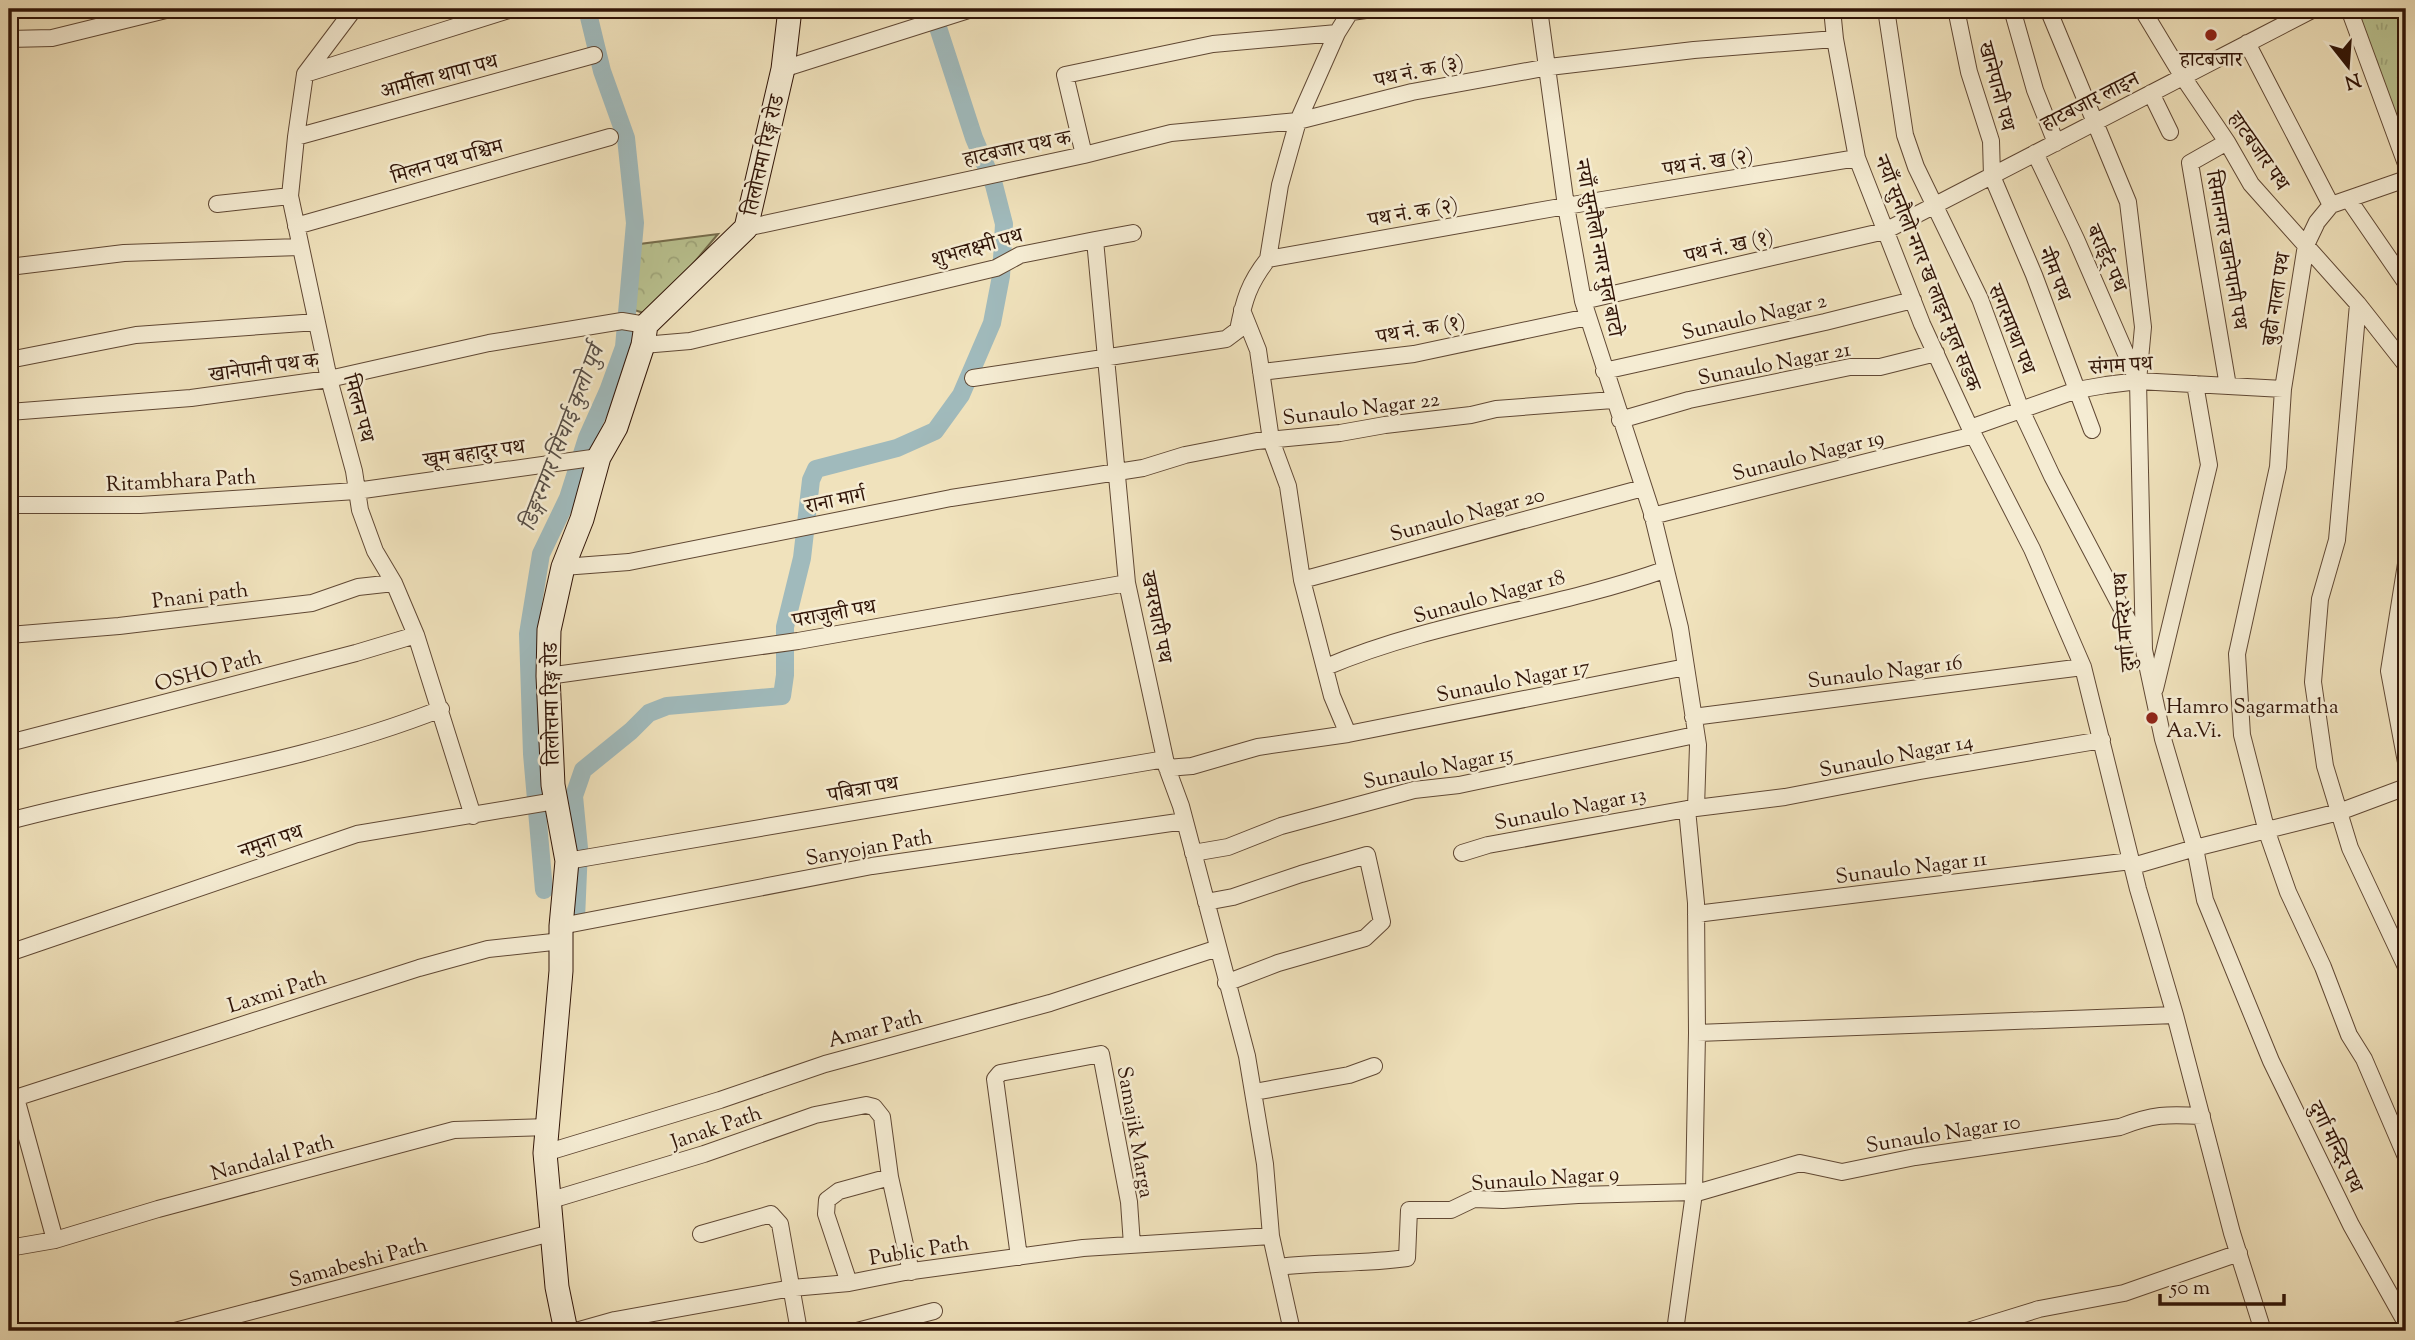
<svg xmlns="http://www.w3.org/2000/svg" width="2415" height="1340" font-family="'Sorts Mill Goudy','Noto Serif Devanagari',serif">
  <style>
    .grass { fill: url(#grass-tufts); stroke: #756c4c; stroke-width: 2 }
    .park { fill: url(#park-crowns); stroke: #756c4c; stroke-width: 2 }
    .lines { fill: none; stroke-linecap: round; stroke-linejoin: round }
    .canal { stroke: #a0babc; stroke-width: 18 }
    .street-casing { stroke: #604834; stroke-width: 18 }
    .secondary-casing { stroke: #301407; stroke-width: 25 }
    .street { stroke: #f5ecd3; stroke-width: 16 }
    .secondary { stroke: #f5ecd3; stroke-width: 23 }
    .poi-dot { fill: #8f2418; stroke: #f5ecd3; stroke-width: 2.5 }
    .labels { text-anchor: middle; stroke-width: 5; stroke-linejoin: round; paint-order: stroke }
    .poi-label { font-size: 21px; fill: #301407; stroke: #f5ecd3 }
    .street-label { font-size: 21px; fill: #301407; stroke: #f5ecd3 }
    .water-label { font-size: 23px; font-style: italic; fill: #574e46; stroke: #f5ecd3 }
  </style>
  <defs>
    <pattern id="grass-tufts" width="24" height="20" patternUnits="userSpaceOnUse" patternTransform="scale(1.75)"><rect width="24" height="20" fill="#bac391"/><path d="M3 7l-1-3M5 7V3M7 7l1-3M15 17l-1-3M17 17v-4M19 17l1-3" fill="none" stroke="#a0a77c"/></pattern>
    <pattern id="park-crowns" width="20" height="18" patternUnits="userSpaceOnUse" patternTransform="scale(1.75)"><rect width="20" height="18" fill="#bac391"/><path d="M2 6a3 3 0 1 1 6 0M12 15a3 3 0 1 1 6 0" fill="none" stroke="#a0a77c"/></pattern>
  </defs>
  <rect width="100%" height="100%" fill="#f0e2bc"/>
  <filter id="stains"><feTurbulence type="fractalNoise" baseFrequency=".00286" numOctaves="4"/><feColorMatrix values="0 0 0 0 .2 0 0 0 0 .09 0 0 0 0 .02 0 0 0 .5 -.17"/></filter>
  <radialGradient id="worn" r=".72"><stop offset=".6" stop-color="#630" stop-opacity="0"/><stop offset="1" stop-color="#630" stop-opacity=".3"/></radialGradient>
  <!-- grass -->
  <path class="grass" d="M2349,9h57v155z"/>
  <!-- park -->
  <path class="park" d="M718,234l-68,81 -22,-7 4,-63z"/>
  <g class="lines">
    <!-- canal -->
    <path class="canal" d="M544,890l-12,-136 -4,-120 13,-80 27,-56 19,-60 21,-47 16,-44 11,-124 -9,-85 -24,-67 -15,-62
      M576,919l3,-71 -5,-52 9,-26 48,-39 18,-18 18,-7 115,-10 3,-21v-48l17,-69 9,-78 5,-11 81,-21 38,-17 26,-36 31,-72 9,-47 3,-52 -10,-39 -20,-47 -42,-129"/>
    <!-- street casing -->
    <g class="street-casing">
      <path id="street" d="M354,9l-49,65 -9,63 -6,59 39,183 25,92 6,39 15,41 19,32 22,52 57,181
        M1539,9l27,197 17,95 69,212 28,115 18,117 -2,63 -9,1 9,94 1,130 -3,160 -19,138
        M1832,9l3,30 22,119 65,166 48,104 62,121 51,118 55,222 37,126 57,218 31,98
        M1886,9l19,126 11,32 64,132 41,111 31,66 89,169
        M1956,9l13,63 22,69 1,35 42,99 58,155
        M2012,9l23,81 21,53
        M2048,9l80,193 15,125 -5,54 6,269 19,89 32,109 10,52 66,161 80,164 55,98
        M2142,9l41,68 44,65 24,42 107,120 48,61
        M2349,9l57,155
        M1351,12l22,-3
        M9,39l43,-1 118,-29
        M2247,43l84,162
        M783,69l189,-60
        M305,74l207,-65
        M2151,93l19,39
        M296,137l298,-82
        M2227,142l-37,21 38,223
        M2035,153l41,86 60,138
        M1084,155l-19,-80 148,-31 124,-11
        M2406,179l-75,26 -14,17 -11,23 -23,144 -5,78 -41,187 5,81 25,97 21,60 35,75 26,68 15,24 42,98
        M2349,200l57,83
        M217,204l73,-8
        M296,226l314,-89
        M746,228l338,-73 87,-22 127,-12 114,-29 137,-25 145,-17 141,-11
        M1095,240l38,-7
        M1268,259l298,-53 291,-48
        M1268,259l12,-74 18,-64 39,-88 15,-24
        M9,267l115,-14 176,-6
        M1583,301l302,-70 429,-222
        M2358,304l-21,236 -17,59 -7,83 12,84 25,82 56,119
        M1242,310l16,40 13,90 17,46 14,94 30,116 16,38
        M643,345l47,-4 306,-73 24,-13 75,-15 32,343 40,185 14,38 66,250 18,108 6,72 21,95
        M9,360l127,-25 181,-13
        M1604,371l221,-49 88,-22
        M1261,372l153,-18 174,-37
        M973,378l253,-39 12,-9c6,-30 11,-47 30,-71
        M9,412l182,-14 138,-19 160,-36 133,-22 24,4
        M1620,420l69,-20 161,-33h30l56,-14
        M1970,428l107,-38 29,-5 32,-4 145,8
        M9,505h131l216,-14 243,-34
        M1652,516l322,-81
        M2406,564l-17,107 17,91
        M563,567l66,-5 322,-64 192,-30 42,-13 72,-14 83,-8 45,-8 86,-10 25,-6 117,-9
        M1302,580l341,-92
        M9,635l110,-9 193,-23 46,-16 36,-4
        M1326,667c108,-46 228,-58 338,-97
        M548,676l250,-35 329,-58
        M2155,689l54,-224 -14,-81
        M1693,717l390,-50
        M9,743l347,-90 60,-18
        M1167,768l25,-2 66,-19 90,-13 338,-67
        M1696,808l89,-11 135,-26 182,-31
        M9,821c143,-38 293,-57 432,-112
        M1193,853l35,-6 53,-21 133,-36 45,-5 236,-50
        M1462,853l26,-8 199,-36
        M567,861l598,-102
        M2133,866l62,-18 144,-36 67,-25
        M1206,902l27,-5 68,-23 66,-19 15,67 -17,16 -87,25 -52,20
        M1696,914l435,-53
        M561,926l311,-60 313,-45
        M9,953l348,-119 198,-33
        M1697,1033l478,-18
        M1254,1092l95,-17 25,-9
        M16,1098l39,142
        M9,1100l410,-132 69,-19 74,-8
        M545,1153l175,-53 105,-36 225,-61 168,-55
        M1693,1194l107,-31 42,9 73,-15 205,-30c33,-13 47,-13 82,-11
        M548,1201l156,-47 111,-39 51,-10 8,2 8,10 8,60 21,95
        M701,1234l70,-20 9,10 19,107
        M9,1248l46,-8 103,-31 296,-79 95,-3
        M1019,1257l-24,-178 5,-6 101,-19 28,148 3,43
        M1278,1267c43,-5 86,-3 129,-9l2,-48h42l23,-11 29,1 75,-5 116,-3
        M849,1283l-23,-69 1,-14 12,-9 51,-14
        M175,1331l376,-98
        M576,1331l39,-11 177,-32 57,-5 56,-11 178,-24 188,-12
        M857,1331l77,-20
        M1968,1331l71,-22 85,-16 115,-40"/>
    </g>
    <!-- secondary casing -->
    <g class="secondary-casing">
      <path id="secondary" d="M566,1331l-9,-44 -12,-134 16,-182v-45l6,-65 -14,-76 -5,-109 1,-46 14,-63 19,-48 17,-62 17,-30 27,-82 3,-20 100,-97 37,-159 7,-60"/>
    </g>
    <!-- street -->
    <use href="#street" class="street"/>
    <!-- secondary -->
    <use href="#secondary" class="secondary"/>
  </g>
  <!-- markers -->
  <g class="poi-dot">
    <circle cx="2211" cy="35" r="7"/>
    <circle cx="2152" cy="718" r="7"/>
  </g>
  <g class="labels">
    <!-- poi labels -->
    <g class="poi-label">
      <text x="2211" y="66">हाटबजार</text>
      <text x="2166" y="713" text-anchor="start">Hamro Sagarmatha<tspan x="2166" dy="24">Aa.Vi.</tspan></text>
    </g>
    <!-- street labels -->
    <g class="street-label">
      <text transform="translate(1419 71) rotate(-12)" y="7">पथ नं. क (३)</text>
      <text transform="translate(439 76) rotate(-15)" y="7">आर्मीला थापा पथ</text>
      <text transform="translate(1997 86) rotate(75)" y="7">खानेपानी पथ</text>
      <text transform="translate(2090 101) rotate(-27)" y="7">हाटबजार लाइन</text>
      <text transform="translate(1017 148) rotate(-12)" y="7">हाटबजार पथ क</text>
      <text transform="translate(2259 151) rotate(55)" y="7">हाटबजार पथ</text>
      <text transform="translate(763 155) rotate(-77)" y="7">तिलोत्तमा रिङ्ग रोड</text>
      <text transform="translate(447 161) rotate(-16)" y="7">मिलन पथ पश्चिम</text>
      <text transform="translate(1708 162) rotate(-9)" y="7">पथ नं. ख (२)</text>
      <text transform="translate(1413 212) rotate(-10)" y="7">पथ नं. क (२)</text>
      <text transform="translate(1729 246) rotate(-13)" y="7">पथ नं. ख (१)</text>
      <text transform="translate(977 247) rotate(-16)" y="7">शुभलक्ष्मी पथ</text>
      <text transform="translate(1599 248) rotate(79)" y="7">नयाँ सुनौलो नगर मुल बाटो</text>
      <text transform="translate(2227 250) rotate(80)" y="7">सिमानगर खानेपानी पथ</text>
      <text transform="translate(2107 258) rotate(66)" y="7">बराईट् पथ</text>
      <text transform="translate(1928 273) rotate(68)" y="7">नयाँ सुनौलो नगर ख लाइन मुल सडक</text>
      <text transform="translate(2055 274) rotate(68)" y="7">नीम पथ</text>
      <text transform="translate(2276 299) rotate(-81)" y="7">बुढी नाला पथ</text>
      <text transform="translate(1754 316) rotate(-13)" y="7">Sunaulo Nagar 2</text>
      <text transform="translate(1421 329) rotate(-10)" y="7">पथ नं. क (१)</text>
      <text transform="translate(2012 329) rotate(68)" y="7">सगरमाथा पथ</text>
      <text transform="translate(1774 363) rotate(-11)" y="7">Sunaulo Nagar 21</text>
      <text transform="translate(2121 365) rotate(-4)" y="7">संगम पथ</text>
      <text transform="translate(264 367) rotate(-8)" y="7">खानेपानी पथ क</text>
      <text transform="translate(359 408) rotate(75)" y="7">मिलन पथ</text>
      <text transform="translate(1361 408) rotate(-7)" y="7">Sunaulo Nagar 22</text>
      <text transform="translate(474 453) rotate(-8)" y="7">खूम बहादुर पथ</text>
      <text transform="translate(1808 455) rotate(-14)" y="7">Sunaulo Nagar 19</text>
      <text transform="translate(181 480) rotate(-3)" y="7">Ritambhara Path</text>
      <text transform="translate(835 500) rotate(-12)" y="7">राना मार्ग</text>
      <text transform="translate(1467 514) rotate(-15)" y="7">Sunaulo Nagar 20</text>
      <text transform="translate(200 595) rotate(-7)" y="7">Pnani path</text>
      <text transform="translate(1489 596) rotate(-15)" y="7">Sunaulo Nagar 18</text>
      <text transform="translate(834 613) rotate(-10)" y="7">पराजुली पथ</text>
      <text transform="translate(1157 617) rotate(79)" y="7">खयरघारी पथ</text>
      <text transform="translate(2124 622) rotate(-95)" y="7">दुर्गा मन्दिर पथ</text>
      <text transform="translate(208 670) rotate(-15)" y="7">OSHO Path</text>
      <text transform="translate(1885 671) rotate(-7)" y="7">Sunaulo Nagar 16</text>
      <text transform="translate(1513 680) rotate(-11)" y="7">Sunaulo Nagar 17</text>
      <text transform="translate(551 704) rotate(-91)" y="7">तिलोत्तमा रिङ्ग रोड</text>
      <text transform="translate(1896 755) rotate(-11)" y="7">Sunaulo Nagar 14</text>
      <text transform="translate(1438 767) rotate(-11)" y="7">Sunaulo Nagar 15</text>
      <text transform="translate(863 789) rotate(-10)" y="7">पबित्रा पथ</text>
      <text transform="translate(1570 808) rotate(-11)" y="7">Sunaulo Nagar 13</text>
      <text transform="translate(271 841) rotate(-19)" y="7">नमुना पथ</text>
      <text transform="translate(869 847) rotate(-10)" y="7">Sanyojan Path</text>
      <text transform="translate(1911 867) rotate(-7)" y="7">Sunaulo Nagar 11</text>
      <text transform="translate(277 991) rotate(-17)" y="7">Laxmi Path</text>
      <text transform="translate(875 1028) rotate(-15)" y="7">Amar Path</text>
      <text transform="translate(716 1127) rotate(-19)" y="7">Janak Path</text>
      <text transform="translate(1136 1132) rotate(80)" y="7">Samajik Marga</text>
      <text transform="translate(1943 1133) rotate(-9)" y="7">Sunaulo Nagar 10</text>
      <text transform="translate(2336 1147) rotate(64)" y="7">दुर्गा मन्दिर पथ</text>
      <text transform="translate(272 1157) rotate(-15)" y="7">Nandalal Path</text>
      <text transform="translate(1545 1178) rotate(-4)" y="7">Sunaulo Nagar 9</text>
      <text transform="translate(919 1250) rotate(-9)" y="7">Public Path</text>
      <text transform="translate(358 1262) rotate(-15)" y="7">Samabeshi Path</text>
    </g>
    <!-- water labels -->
    <g class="water-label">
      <text transform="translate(561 438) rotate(-69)" y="8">डिङ्गरनगर सिंचाई कुलो पुर्व</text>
    </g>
  </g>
  <!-- margin -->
  <rect width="2415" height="1340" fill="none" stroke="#f0e2bc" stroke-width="35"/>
  <rect x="10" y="10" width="2394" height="1319" fill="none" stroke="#301407" stroke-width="3.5"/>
  <rect x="18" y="18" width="2380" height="1305" fill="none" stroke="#301407" stroke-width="2"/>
  <!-- north arrow -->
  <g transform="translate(2348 66) rotate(163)" stroke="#f5ecd3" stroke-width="5" paint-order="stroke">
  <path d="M0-5L12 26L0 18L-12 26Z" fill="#301407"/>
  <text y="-10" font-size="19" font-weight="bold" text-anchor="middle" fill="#301407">N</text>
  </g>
  <!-- scale -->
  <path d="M2160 1294v10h124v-10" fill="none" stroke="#301407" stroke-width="3.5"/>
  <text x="2170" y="1294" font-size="21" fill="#301407" stroke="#f5ecd3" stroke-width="5" paint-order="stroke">50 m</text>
  <rect width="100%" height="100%" filter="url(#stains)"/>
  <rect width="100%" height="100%" fill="url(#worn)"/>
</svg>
